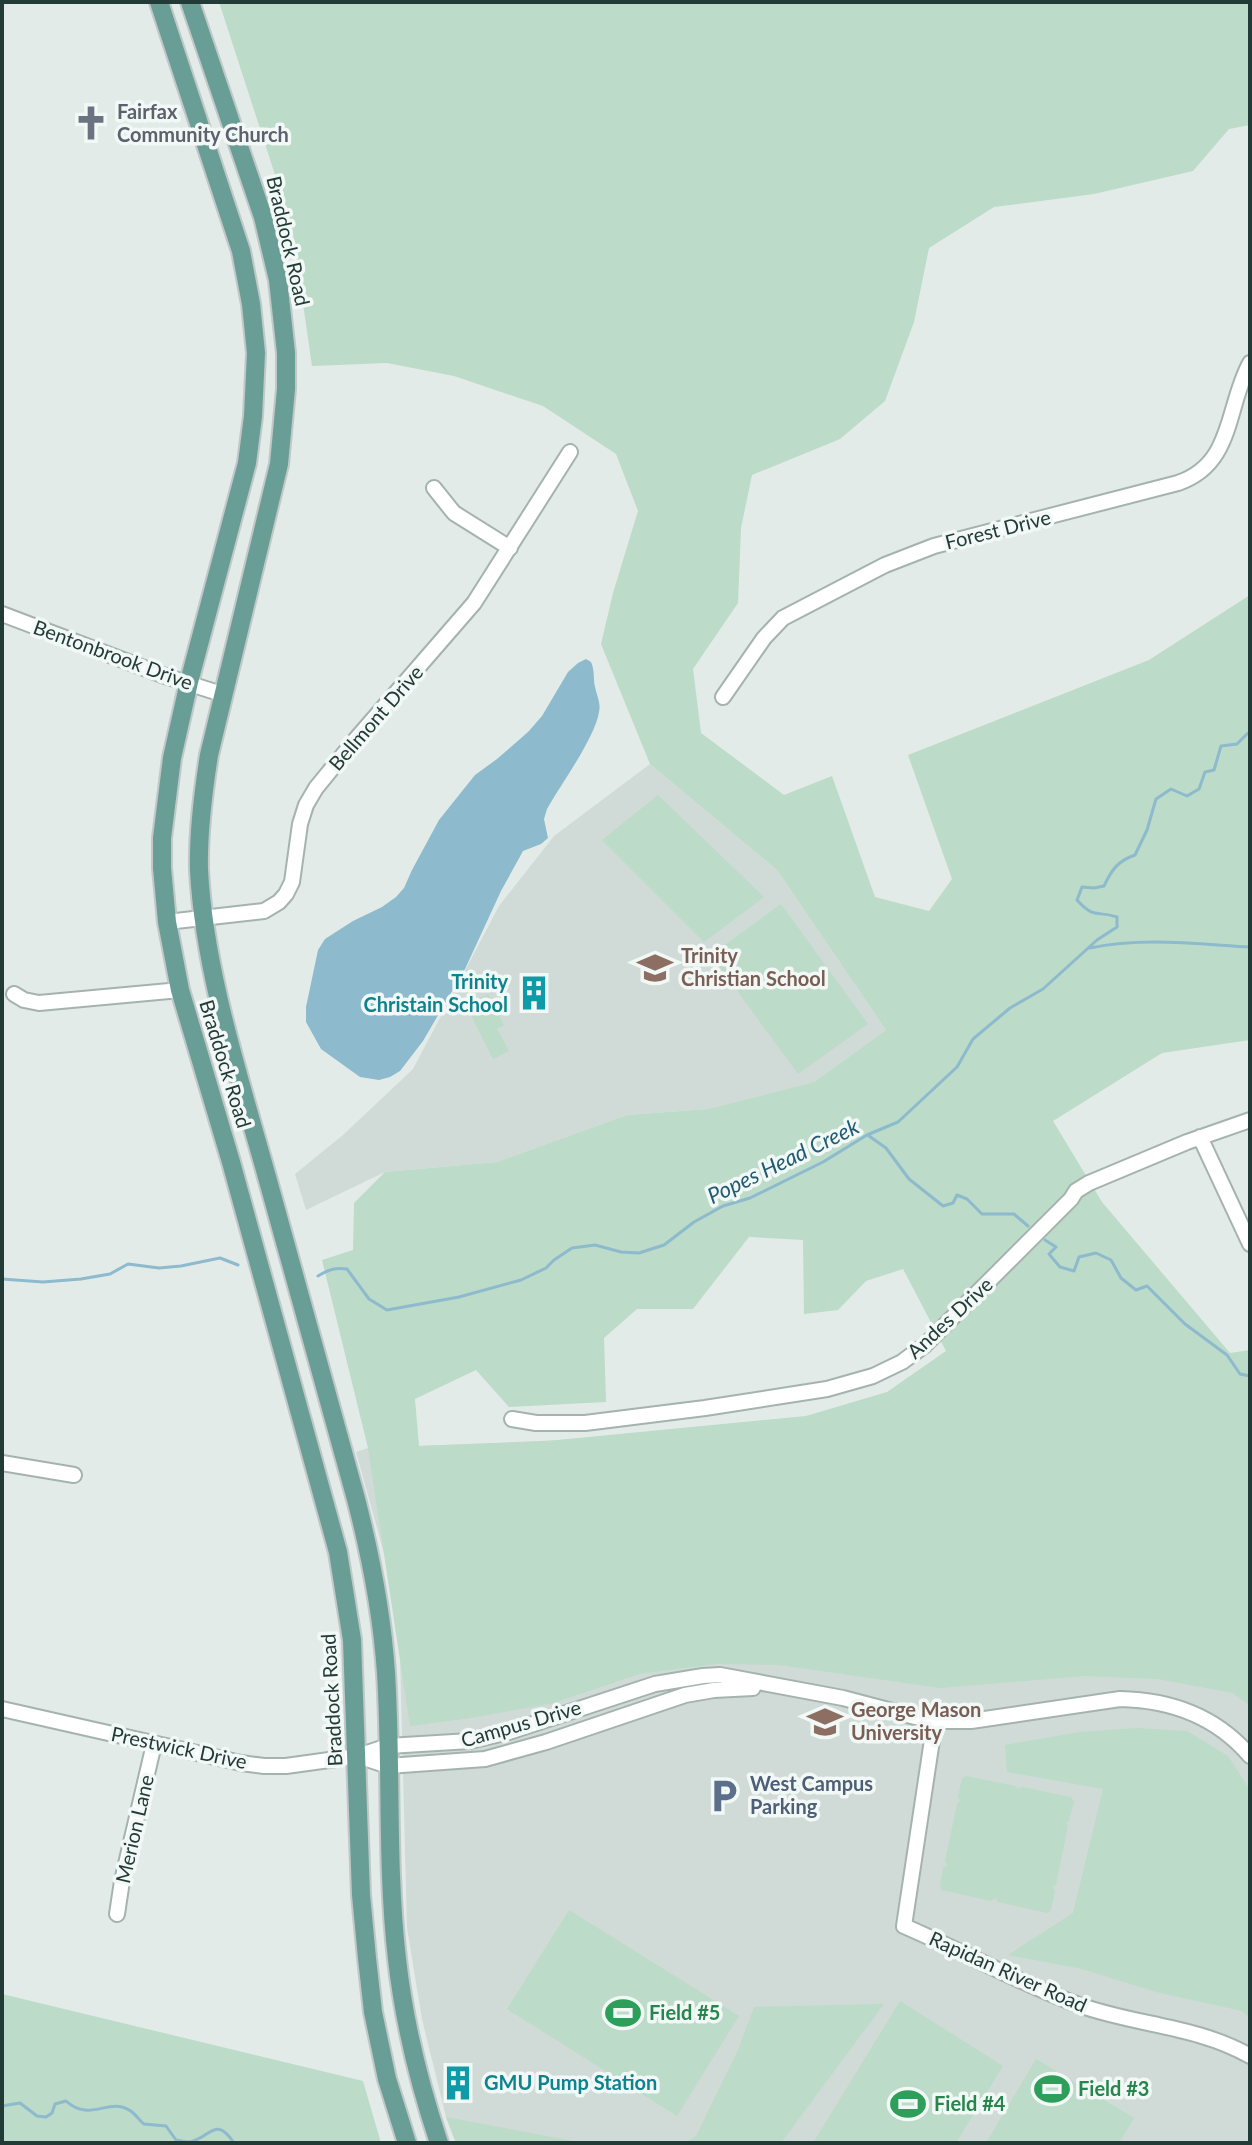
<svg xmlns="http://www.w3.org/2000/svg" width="1252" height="2145" font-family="Lato,sans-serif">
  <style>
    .built { fill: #d0dbd7 }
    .green { fill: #bcdbc8; fill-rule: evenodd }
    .water { fill: #8dbacd }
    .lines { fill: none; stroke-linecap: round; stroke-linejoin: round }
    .stream { stroke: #8dbacd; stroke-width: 3 }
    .minor-casing { stroke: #a5b3af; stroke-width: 18 }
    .major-casing { stroke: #c1c8c7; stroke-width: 22 }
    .minor { stroke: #fff; stroke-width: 14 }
    .major { stroke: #699e97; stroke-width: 18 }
    .labels { text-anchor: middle; stroke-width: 7; stroke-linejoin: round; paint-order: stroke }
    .worship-label { font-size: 20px; font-weight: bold; fill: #5b616d; stroke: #f2f8f6; text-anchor: start }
    .street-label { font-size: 20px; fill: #233b37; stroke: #f2f8f6 }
    .education-label { font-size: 20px; font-weight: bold; fill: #785e54; stroke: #f2f8f6; text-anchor: start }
    .culture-label { font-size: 20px; font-weight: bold; fill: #0d838f; stroke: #f2f8f6; text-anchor: end }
    .service-label { font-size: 20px; font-weight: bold; fill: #4e5e75; stroke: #f2f8f6; text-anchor: start }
    .leisure-label { font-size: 20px; font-weight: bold; fill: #27864d; stroke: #f2f8f6; text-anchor: start }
    .water-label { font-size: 22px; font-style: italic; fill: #215a73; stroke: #f2f8f6 }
  </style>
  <rect width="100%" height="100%" fill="#e2ebe8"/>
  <!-- built -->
  <path class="built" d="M650,764l127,106 109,160 -72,52 -106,27 -81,6 -130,47 -112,10 -79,38 -11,-36 48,-39 70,-66 86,-163 55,-70z
    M1250,1412v731h-794l-10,-26 -24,-98 -15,-91 -7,-271 -15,-100 -29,-105 12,-4z"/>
  <!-- green -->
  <path class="green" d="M219,2h1031v123l-21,4 -36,42 -99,23 -100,13 -65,41 -15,74 -29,79 -45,38 -88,36 -11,53 -3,75 -45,66 8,64 83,62 48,-19 43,121 54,14 23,-32 -44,-124 241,-95 101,-65v445l-88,13 -109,68 49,81 128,151 20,-3v356l-17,-13 -76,-14 -73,-3 -144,12 -161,-23 -63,-1 -77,10 -85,29 -83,15 -61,8 -42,-278 -46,-188 31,-10 1,-47 31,-31 112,-10 130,-47 81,-6 106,-27 72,-52 -109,-160 -127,-106 -49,-120 12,-51 25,-82 -22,-57 -73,-48 -89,-30 -67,-13 -75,3 -20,-139zM749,1237l54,3 1,74 34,-4 28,-29 37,-12 43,82 -59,41 -81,24 -259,25 -128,5 -4,-47 61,-29 33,37 97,-5 -2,-64 33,-29h56z
    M658,795l106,102 -60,45 -102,-102z
    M781,904l87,120 -70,50 -87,-119z
    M488,994l16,31 -7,4 12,22 -16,8 -27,-54z
    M1136,1728l51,3 41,25 22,34v228l-8,-7 -86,-19 -74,-23 -74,-14 65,-42 30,-124 -96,-17 -2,-27 75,-13z
    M966,1776l49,10 3,3 4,-2 49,10 3,5 -5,19 -3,2 2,3 -12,59 -4,2 3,4 -4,19 -4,3 -49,-11 -2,-4 -5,3 -49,-11 -2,-4 3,-18 4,-3 -2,-4 12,-57 4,-3 -3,-4 4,-19z
    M569,1910l170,106 -62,100 -170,-107z
    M2,1994l361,87 18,62h-379z
    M900,2001l103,65 -47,77h-143z
    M884,2004l-103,139h-97l12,-7 42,-86 16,-43z
    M1036,2059l98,59 -15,25h-133z
    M446,2117l127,24 4,2h-121z"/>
  <!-- water -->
  <path class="water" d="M586,659l5,3c4,9 2,16 4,25 2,9 6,16 4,25 -4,26 -38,72 -52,97l-3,10 4,19 -7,6 -18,7 -22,40 -36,78 -42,72 -23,30 -10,6 -11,3 -19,-3 -39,-28 -15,-27v-15l12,-57 7,-11 28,-18 29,-14 14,-10 8,-9 8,-18 27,-50 36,-45 22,-16 31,-27 14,-16 26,-44 10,-9z"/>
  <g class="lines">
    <!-- stream -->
    <path class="stream" d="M1090,948c52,-11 107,-4 160,-1
      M869,1136l17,12 23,31 34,27 10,-3 4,-8 10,4 15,15h32l14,12
      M1045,1240l11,7 -7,7 11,13 14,4 5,-14 17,-4 15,7 10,18 15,12 11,-4 38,38 42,31 13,19 10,2
      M318,1276c10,-6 17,-9 29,-7l22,30 18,11 72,-13 62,-17 25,-12 8,-8 18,-12 23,-3 26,7 18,1 25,-8 30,-23 29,-16 27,-8 73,-36 44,-27 31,-13 59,-55 16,-28 37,-31 33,-19 54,-49 20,-13v-10c-20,-7 -22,3 -40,-17l5,-13 12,1 10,-2c8,-17 14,-25 31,-31l12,-25 9,-31 15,-10 16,7 12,-7 6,-17 9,-2 7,-24 16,-2 11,-11 2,1
      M2,1279l41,3 38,-3 29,-5 18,-10 31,4 22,-2 39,-8 18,7
      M2,2106l18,-3 17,13 9,1 6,-4 3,-9 11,-3c24,22 43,-4 63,9 5,2 10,10 15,14l22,2 10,14c4,1 10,2 13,2 21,-3 26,-28 45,1"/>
    <!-- minor casing -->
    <g class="minor-casing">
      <path id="minor" d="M434,488l20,25 56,35
        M2,614l163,62 60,19
        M723,697l41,-59 19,-20 102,-53 49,-19 244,-63c56,-19 48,-76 72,-120
        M167,922l97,-11 15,-9 7,-8 6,-12 8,-58 6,-19 10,-17 40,-49 118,-136 96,-151
        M14,994l10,6 15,3 141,-13
        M1200,1137l50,107
        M512,1419l24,4h49l120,-15 122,-19 46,-13 29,-14 23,-17 146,-146 5,-8 13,-8 98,-41 63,-22
        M2,1463l72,12
        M2,1709l239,54 23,3h22l72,-10 30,-10 82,-5 39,-9 146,-48 48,-8 17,-1 123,23 72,19 30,4h26l149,-22c51,1 96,17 130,57
        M935,1720l-31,206c58,25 115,57 175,79 55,20 119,21 171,51
        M358,1756l30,10 97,-7 61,-17 139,-47 29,-5 39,-2
        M117,1914l5,-33 32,-137"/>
    </g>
    <!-- major casing -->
    <g class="major-casing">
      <path id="major" d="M159,2l82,249 10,53 5,49 -3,63 -6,47 -58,219 -17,76 -10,80v30l5,54 13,68 51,172 107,390 14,88 9,255 6,63 6,54 14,67 20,64
        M190,2l73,215 15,63 8,73v36l-7,75 -70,291c-6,38 -11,76 -10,115 5,100 41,210 68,307 30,108 60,215 89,322 15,58 26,115 30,174 6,95 0,191 11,286 7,63 22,124 42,184"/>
    </g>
    <!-- minor -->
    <use href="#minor" class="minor"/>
    <!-- major -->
    <use href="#major" class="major"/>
  </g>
  <!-- icons -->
  <defs>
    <g id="church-bare" transform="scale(2.76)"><path d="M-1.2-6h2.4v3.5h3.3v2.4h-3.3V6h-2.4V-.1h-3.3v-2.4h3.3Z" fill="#6b7280" stroke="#f2f8f6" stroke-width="2.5" paint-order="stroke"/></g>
    <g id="school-bare" transform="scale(2.76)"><path d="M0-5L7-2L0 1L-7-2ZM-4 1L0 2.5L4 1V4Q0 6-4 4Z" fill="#8d6e63" stroke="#f2f8f6" stroke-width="2.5" paint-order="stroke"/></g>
    <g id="building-bare" transform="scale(2.76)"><path d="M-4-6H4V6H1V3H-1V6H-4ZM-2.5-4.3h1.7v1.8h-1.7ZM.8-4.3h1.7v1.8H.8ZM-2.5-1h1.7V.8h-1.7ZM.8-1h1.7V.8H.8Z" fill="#0f9aa8" stroke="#f2f8f6" stroke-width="2.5" paint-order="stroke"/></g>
    <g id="university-bare" transform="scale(2.76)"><path d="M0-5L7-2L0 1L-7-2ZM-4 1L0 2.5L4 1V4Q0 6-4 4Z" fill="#8d6e63" stroke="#f2f8f6" stroke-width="2.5" paint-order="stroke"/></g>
    <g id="parking-bare" transform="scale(2.76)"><path d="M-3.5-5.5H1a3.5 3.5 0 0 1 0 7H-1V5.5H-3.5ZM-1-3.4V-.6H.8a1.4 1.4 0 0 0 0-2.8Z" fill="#5c6f8a" stroke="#f2f8f6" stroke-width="2.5" paint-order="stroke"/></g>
    <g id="stadium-bare" transform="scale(2.76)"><path d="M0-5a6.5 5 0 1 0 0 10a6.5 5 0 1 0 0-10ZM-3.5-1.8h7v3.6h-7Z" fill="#2e9e5b" stroke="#f2f8f6" stroke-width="2.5" paint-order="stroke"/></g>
  </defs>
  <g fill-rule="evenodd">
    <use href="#church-bare" x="91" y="123"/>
    <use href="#school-bare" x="655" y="968"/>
    <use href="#building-bare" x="534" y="993"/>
    <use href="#university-bare" x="825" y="1722"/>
    <use href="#parking-bare" x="724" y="1796"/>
    <use href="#stadium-bare" x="623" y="2013"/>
    <use href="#building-bare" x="458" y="2083"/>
    <use href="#stadium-bare" x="1052" y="2089"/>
    <use href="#stadium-bare" x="908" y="2104"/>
  </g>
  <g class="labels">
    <!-- worship labels -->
    <g class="worship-label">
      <text x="117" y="119">Fairfax<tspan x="117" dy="23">Community Church</tspan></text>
    </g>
    <!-- street labels -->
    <g class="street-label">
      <text transform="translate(288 241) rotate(77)" y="7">Braddock Road</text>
      <text transform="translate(998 530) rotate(-14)" y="7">Forest Drive</text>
      <text transform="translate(113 655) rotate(20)" y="7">Bentonbrook Drive</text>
      <text transform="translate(376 718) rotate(-49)" y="7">Bellmont Drive</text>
      <text transform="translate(225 1064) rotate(73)" y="7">Braddock Road</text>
      <text transform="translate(950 1318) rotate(-43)" y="7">Andes Drive</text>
      <text transform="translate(332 1700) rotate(-93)" y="7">Braddock Road</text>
      <text transform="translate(521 1724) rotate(-16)" y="7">Campus Drive</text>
      <text transform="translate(179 1748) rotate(12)" y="7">Prestwick Drive</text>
      <text transform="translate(135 1829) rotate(-77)" y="7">Merion Lane</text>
      <text transform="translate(1008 1972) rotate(24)" y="7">Rapidan River Road</text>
    </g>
    <!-- education labels -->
    <g class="education-label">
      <text x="681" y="963">Trinity<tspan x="681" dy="23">Christian School</tspan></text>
      <text x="851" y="1717">George Mason<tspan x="851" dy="23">University</tspan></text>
    </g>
    <!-- culture labels -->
    <g class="culture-label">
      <text x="508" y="989">Trinity<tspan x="508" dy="23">Christain School</tspan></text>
      <text x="484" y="2090" text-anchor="start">GMU Pump Station</text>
    </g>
    <!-- service labels -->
    <g class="service-label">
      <text x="750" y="1791">West Campus<tspan x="750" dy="23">Parking</tspan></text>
    </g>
    <!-- leisure labels -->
    <g class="leisure-label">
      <text x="649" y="2020">Field #5</text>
      <text x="1078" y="2096">Field #3</text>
      <text x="934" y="2111">Field #4</text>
    </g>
    <!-- water labels -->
    <g class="water-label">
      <text transform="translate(783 1161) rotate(-26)" y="8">Popes Head Creek</text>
    </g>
  </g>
  <!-- border -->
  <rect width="1252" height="2145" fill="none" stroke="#233b37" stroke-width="8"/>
</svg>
